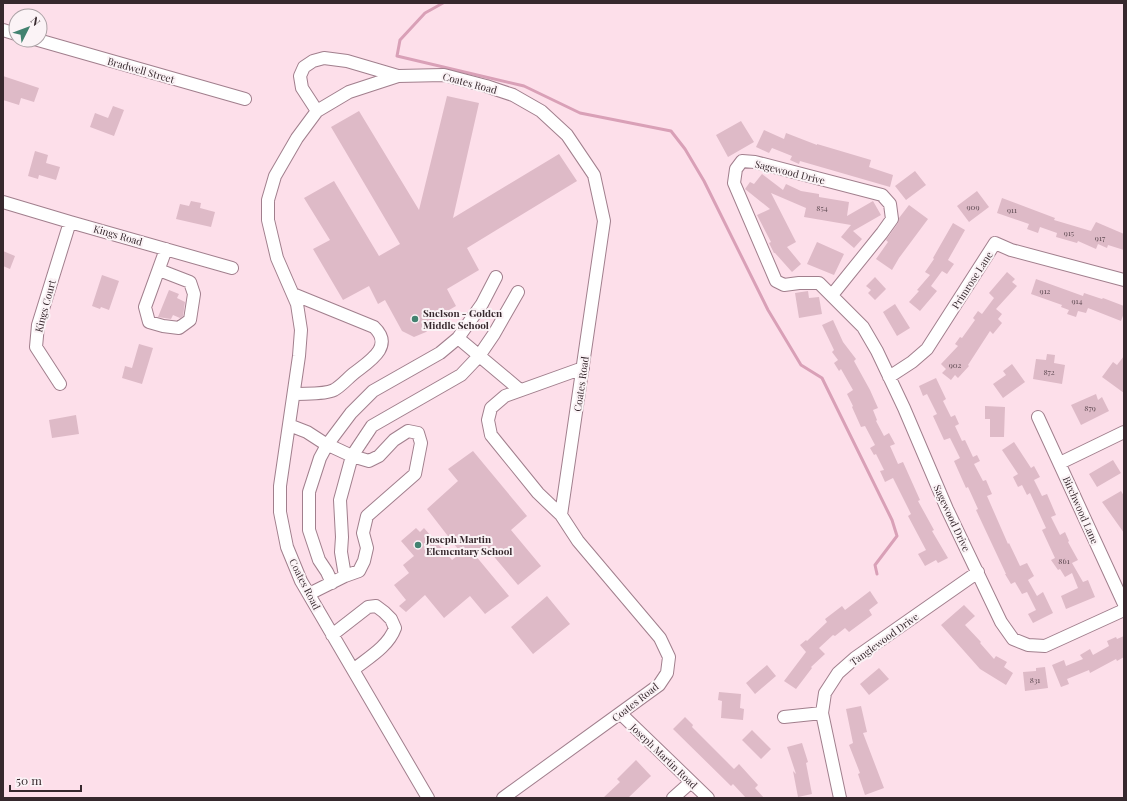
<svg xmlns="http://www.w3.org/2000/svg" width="1127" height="801" font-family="'Playfair Display',serif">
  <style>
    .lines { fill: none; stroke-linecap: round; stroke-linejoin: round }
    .stream { stroke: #d9a0b7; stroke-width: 3 }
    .building { fill: #debac7 }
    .minor-casing { stroke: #a17f8d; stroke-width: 14 }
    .minor { stroke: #fff; stroke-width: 12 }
    .poi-dot { fill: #428270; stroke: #fbf3f6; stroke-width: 1.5 }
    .labels { text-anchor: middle; stroke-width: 4; stroke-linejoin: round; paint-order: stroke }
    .number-label { font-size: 8px; fill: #604c54 }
    .street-label { font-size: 10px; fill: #36282d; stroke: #fbf3f6 }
    .poi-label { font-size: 10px; font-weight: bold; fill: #36282d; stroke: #fbf3f6; text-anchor: start }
  </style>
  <rect width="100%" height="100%" fill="#fddfea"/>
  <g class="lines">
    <!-- stream -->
    <path class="stream" d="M443,3l-18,10 -25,27 -3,16 127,30 56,27 91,18 14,18 19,32 64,129 33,55 21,13 70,142 5,16 -22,29 2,9"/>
  </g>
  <!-- building -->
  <path class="building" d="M3,76l36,12 -5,14 -13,-4 -2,7 -16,-5z
    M447,96l32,7 -26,115 106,-64 18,27 -110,67 12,22 -32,19 9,17 -21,12 -3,8 -6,6 -12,5 -12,-6 -17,-31 -7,4 -9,-18 -26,14 -30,-51 17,-9 -26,-42 30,-17 45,75 21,-12 -69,-117 28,-16 60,99z
    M113,106l11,4 -10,26 -24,-9 5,-14 13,5z
    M741,121l13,21 -26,15 -12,-22z
    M764,130l20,9 2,-6 31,12v-1l54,16 -2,7 24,8 -3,12 -90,-26 -1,3 -9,-4 2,-4 -20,-8 -3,5 -13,-6z
    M35,151l13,4 -2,8 14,4 -4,13 -17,-5 -1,4 -10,-3z
    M915,171l11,14 -20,15 -11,-14z
    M762,174l21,16 3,-6 15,7 18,3v3l30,5 -2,14 26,-15 8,14 -28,16 9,8 -8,9 -13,-11 10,-12 -47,-8 2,-9 -35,-15 25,49 -9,5 14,17 -9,8 -17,-19h-1l-5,-10 2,-1 -14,-27 13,-6 -25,-20 5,-7 4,2z
    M977,191l12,16 -20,15 -12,-16z
    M1002,198l53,20 -1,2 37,11 5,-9 28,12v16l-16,-5 -1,3 -9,-4 -2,5 -18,-8 -1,2 -21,-6 1,-4 -17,-6 -2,6 -11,-4 2,-5 -32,-11z
    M191,201l10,2 -1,5 15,4 -4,15 -35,-8 4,-15 9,2z
    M909,205l19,14 -29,39 -7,12 -16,-11 12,-17 -2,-2 12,-17 1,-5z
    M953,223l12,7 -17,30 6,4 -7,10 -5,-3 -11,15 6,5 -17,20 -11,-9 10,-11 -2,-1 13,-15 -5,-3 9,-13 -1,-1z
    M817,242l27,12 -10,21 -27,-11z
    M3,251l12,5 -5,13 -7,-3z
    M1007,272l8,7 -3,3 5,4 -21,23 6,5 -4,5 4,4 -9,11 -3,-3 -22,34 1,1 -11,12 -3,-3 -4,5 -9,-7 4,-4 -5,-5 17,-18 -3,-2 5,-7 2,1 13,-18 -2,-2 5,-7 4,3 12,-16 -5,-5z
    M102,275l17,6 -10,29 -8,-3 -1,2 -8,-3z
    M875,277l11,12 -11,11 -7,-7 3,-3 -5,-4z
    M1036,279l47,17 1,-3 18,6 1,-1 21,8v7l-3,8 -33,-13 -2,5 -8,-2 -2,6 -9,-3 2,-4 -8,-3 1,-2 -31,-11z
    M169,290l10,4 -2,4 8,4 -2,14 -3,2 -7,-3 -2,4 -13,-2z
    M808,291l1,7 10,-1 3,17 -23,4 -4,-25z
    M895,304l15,24 -13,8 -14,-24z
    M833,320l10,22 13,17 -2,2 16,29 8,18 -5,2 4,10 -1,1 8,15 5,-3 6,11 -5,2 8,18 5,-2 17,38 -2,1 16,29 -2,1 16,27 -10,5 -2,-3 -11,6 -7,-12 8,-4 -18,-34 3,-2 -18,-36 -8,4 -5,-11 4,-1 -8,-16 -2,1 -4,-7 5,-3 -10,-19 -4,1 -9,-20 1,-1 -6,-12 6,-4 -12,-21 -2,2 -5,-8 4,-3 -6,-8 2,-2 -12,-25z
    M139,344l14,4 -11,36 -20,-6 3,-12 7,2z
    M1047,354l8,1 -1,8 11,2 -3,19 -29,-5 3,-20 10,1z
    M1124,356v37l-22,-16 11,-15 4,3z
    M1012,364l13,18 -22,16 -10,-14 13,-9 -3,-4z
    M936,378l10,21 -3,2 8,16 4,-2 4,9 -4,2 7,15 3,-1 8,17 4,-2 3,6 -6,3 9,17 3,-1 6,14 -5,2 21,48 1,-1 11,23 7,-3 7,13 -6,4 9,16 6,-4 10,21 -20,10 -5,-9 8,-4 -9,-18 -5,2 -7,-12 -4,2 -6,-10h1l-30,-64 2,-1 -10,-22 -2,1 -12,-27 6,-3 -10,-20 -6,2 -11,-24 4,-2 -10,-20 -4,2 -4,-10z
    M1096,394l2,6 4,-3 7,14 -28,14 -10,-20z
    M985,406l20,1 -1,30h-14v-18h-5z
    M76,415l3,19 -27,4 -3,-18z
    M1014,442l17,26 3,-2 6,11 -6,3 8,16 5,-2 9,21 -5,2 9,18 5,-3 4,9 -1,1 10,18 -6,3 11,19 5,-2 7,17 -29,12 -5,-13 17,-8 -6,-15 -7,4 -5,-8 -2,1 -7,-10 4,-2 -13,-28 4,-2 -16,-35 -3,2 -5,-10 -4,2 -5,-10 5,-3 -16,-24z
    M473,451l54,65 -16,14 30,36 -23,19 -33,-39 -10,9 34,41 -24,18 -15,-18 -26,22 -19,-23 -19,17 -7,-6 7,-6 -12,-15 15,-12 -6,-8 11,-9 -13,-15 15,-13 4,4 4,-4 28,32 9,-7 -34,-44 31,-28 -10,-12z
    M1113,460l8,13 -24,14 -8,-13z
    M1121,491l3,5v37l-22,-31z
    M870,591l8,12 -9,7 3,5 -23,17 -4,-4 -10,8 -2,-1 -14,13 6,6 -14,13 1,1 -16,21 -12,-8 22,-29 -6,-7 6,-5 1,1 20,-19 -2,-3 17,-13 3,4z
    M547,596l23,28 -37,30 -22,-27z
    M964,605l11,11 -10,9 16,17 -1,1 14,16 2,-3 11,6 -3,5 9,6 -7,12 -26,-16 -39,-44z
    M1124,636v21l-7,4 -1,-2 -26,14 -1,-3 -22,9 2,5 -8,3 -9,-22 12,-5 2,6 17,-7 -3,-4 10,-6 3,6 16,-9 -2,-5 9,-4 1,2z
    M767,665l9,11 -21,18 -9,-11z
    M1045,667l3,21 -23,3 -2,-19 13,-1v-3z
    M879,668l10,11 -20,16 -9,-11z
    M719,692l22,2 -1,14 4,1 -1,11 -22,-2 1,-17 -4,-1z
    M861,706l6,26 -4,1 21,55 -19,7 -7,-21 2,-1 -11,-28 4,-2 -7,-34z
    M685,717l8,8 -1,2 42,42 5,-5 19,21 -3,3 9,10h-18l-13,-14 -2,2 -58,-57z
    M752,730l19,19 -10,10 -19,-19z
    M802,743l6,19 -2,1 6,31 -14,3 -5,-26 3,3 -9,-27z
    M636,760l15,16 -23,22h-25l17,-16 -3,-3z"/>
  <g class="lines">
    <!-- minor casing -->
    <g class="minor-casing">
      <path id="minor" d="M3,30l13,4
        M38,40l207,59
        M317,111l-15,-23 -2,-12 4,-9 9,-6 11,-3 23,3 51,15
        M3,202l67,20 162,46
        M159,270l31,12 4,12 -4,26 -11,8 -16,-2 -14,-4 -4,-15 21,-58
        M293,294l81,33c21,20 -6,35 -21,47 -6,5 -12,12 -19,16 -10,5 -29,3 -40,4
        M832,295l50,-62 10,-14 -2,-15 -8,-9 -127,-33 -13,-1 -6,8 -2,14 42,98 8,4 15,-2h20l44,44 14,24 27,57 43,101 54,113 12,17 15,6 17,1 79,-36
        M458,338l62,52
        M889,377l23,-15 15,-13 68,-106 16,7 113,30
        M60,384l-24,-37 2,-22 32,-103
        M1038,417l86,187
        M289,425l18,7 17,11 28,13 17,5 10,-5 15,-16 14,-9 10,2 3,10 -6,31 -48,42 -4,17 4,15 -3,13 -5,10 -14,5 -36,18
        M1060,463l64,-31
        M561,515l-23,-22 -47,-58 -3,-15 3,-12 14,-12 78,-28
        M345,576l-4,-24 1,-15 -2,-37 12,-44 20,-30 89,-51 18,-19 15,-22 24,-42
        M332,583l-5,-11 -8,-12 -10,-30v-38l11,-34 7,-13 24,-32 22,-22 67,-38 18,-15 24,-34 14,-27
        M332,635l36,-28 8,-1 8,6 7,7 4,9c-7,19 -27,30 -42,42
        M621,714l87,84
        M784,717l38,-4
        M428,798l-127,-217 -14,-34 -7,-35v-26l19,-130 2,-26 -4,-26 -20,-46 -9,-38v-20l7,-24 22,-38 20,-27 32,-19 49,-16 46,-1 42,11 27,9 28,16 26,24 27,40 10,46 -43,294 17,26 82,97 9,19 -2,16 -8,12 -156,113
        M673,798l18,-16
        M840,798l-18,-85 3,-20 13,-20 17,-15 123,-86"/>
    </g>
    <!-- minor -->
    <use href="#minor" class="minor"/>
  </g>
  <!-- markers -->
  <g class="poi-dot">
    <circle cx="415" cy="319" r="4"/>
    <circle cx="418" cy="545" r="4"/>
  </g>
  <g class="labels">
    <!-- number labels -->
    <g class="number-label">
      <text x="973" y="210">909</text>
      <text x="822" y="211">854</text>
      <text x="1012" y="213">911</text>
      <text x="1069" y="236">915</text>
      <text x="1100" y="241">917</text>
      <text x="1045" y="294">912</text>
      <text x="1077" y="304">914</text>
      <text x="955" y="368">902</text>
      <text x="1049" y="375">872</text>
      <text x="1090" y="411">879</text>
      <text x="1064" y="564">861</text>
      <text x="1035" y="683">831</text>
    </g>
    <!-- street labels -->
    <g class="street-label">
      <text transform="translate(141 70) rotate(16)" y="4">Bradwell Street</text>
      <text transform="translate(470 83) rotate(15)" y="4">Coates Road</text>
      <text transform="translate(790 172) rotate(14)" y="4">Sagewood Drive</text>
      <text transform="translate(118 235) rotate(16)" y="4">Kings Road</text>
      <text transform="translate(972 280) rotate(-57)" y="4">Primrose Lane</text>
      <text transform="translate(45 306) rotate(-75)" y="4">Kings Court</text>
      <text transform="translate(581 384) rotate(-82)" y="4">Coates Road</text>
      <text transform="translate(1081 510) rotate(66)" y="4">Birchwood Lane</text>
      <text transform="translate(952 518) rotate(65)" y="4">Sagewood Drive</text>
      <text transform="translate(305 584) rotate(63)" y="4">Coates Road</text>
      <text transform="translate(884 639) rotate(-36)" y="4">Tanglewood Drive</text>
      <text transform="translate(635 702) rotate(-38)" y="4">Coates Road</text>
      <text transform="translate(664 756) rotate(44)" y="4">Joseph Martin Road</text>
    </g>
    <!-- poi labels -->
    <g class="poi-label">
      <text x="423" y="317">Snelson - Golden<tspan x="423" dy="12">Middle School</tspan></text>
      <text x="426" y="543">Joseph Martin<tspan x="426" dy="12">Elementary School</tspan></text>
    </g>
  </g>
  <!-- border -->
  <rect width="1127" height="801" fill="none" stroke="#36282d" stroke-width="8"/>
  <!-- north arrow -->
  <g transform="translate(28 28) rotate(48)"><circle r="19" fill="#fbf3f6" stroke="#aca2a6"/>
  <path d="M0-3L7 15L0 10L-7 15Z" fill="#428270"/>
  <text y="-6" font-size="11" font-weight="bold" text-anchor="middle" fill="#36282d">N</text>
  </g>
  <!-- scale -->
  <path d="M10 785v6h71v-6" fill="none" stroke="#36282d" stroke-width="2"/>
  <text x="16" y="785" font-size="12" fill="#36282d" stroke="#fbf3f6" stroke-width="3" paint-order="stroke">50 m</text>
</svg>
